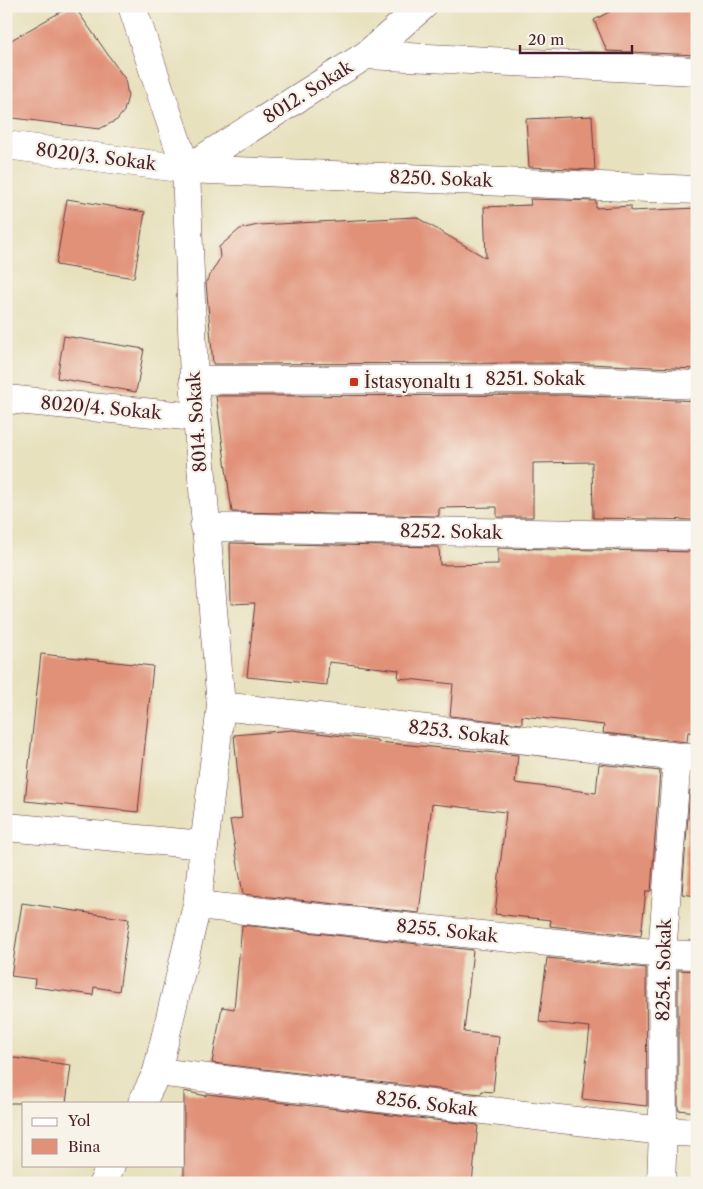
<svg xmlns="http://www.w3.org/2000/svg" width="703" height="1189" font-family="'Libre Caslon Text',serif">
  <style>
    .building { fill: #e19178 }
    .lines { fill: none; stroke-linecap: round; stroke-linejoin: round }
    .street-casing { stroke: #623c41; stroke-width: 29 }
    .street { stroke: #fff; stroke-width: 28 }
    .poi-dot { fill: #c8321e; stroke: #f7f3e8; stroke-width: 2 }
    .labels { text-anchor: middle; stroke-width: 4.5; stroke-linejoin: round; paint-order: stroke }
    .street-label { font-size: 18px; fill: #4a1f2b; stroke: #f7f3e8 }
    .poi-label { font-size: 18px; fill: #4a1f2b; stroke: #f7f3e8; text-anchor: start }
  </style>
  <rect width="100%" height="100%" fill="#f7f3e8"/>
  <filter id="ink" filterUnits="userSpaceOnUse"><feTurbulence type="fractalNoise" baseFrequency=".02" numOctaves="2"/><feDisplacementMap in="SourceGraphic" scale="10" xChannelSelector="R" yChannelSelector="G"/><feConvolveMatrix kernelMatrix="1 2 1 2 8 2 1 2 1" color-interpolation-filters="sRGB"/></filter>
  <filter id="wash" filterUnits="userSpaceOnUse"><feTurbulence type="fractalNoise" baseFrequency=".0096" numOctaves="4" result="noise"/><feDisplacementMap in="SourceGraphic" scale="20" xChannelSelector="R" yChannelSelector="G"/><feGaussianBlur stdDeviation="1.12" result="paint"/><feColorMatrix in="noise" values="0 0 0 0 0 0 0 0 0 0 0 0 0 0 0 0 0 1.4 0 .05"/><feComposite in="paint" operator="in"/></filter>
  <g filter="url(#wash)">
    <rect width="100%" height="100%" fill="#e7e1be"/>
    <g id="blocks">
      <!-- building -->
      <path class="building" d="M71,6h3l51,73 3,17 -4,15 -7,9 -18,9 -93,-12v-74z
        M620,6h77v49l-90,-4 -13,-31z
        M592,116l3,54 -66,-3 -3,-48z
        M67,199l78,13 -11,66 -78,-13z
        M530,199l66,2v7l35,-2v5l66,-3v161l-130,-6 -354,1 -7,-82 14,-24 -1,-11 21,-18 18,-4 158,-8 70,41 -2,-51 47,-2z
        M64,336l80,13 -8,43 -79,-14z
        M567,395l130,6v119l-104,-2 -1,-56 -59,1v54h-36v-10l-58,1v8l-207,-4 -16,-116z
        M230,543l209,4 1,18 58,-1v-16l199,4v181l-9,-1 -1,10 -84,-9 1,-8 -82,-9v8l-72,-8 3,-32 -55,-6 1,-8 -70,-8 -2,23 -80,-8 8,-74 -24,1z
        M41,654l112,12 -15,146 -113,-11z
        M292,730l85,10v2l141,13 -3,28 81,10 3,-29 61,7 -9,120h-5l-5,45 -91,-10 1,-6 -56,-6 11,-102 -74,-8 -13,109 -176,-19 -13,-74 12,-2 -8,-83z
        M690,790l7,1v105l-15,-2z
        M22,903l107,16 -10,72 -25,-4 -1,8 -59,-8 1,-8 -24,-3z
        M242,925l231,25 -9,82 35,4 -6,56 -11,-1 -1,3 -269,-31 10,-56 12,2z
        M547,958l99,10 1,138 -65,-7 8,-72 -51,-5z
        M678,970l19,1v141l-19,-2z
        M6,1057l65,8 -5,38h-60z
        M184,1091l22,5 1,-2 271,31 -6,58h-288z"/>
    </g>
  </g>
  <g filter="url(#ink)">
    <use href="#blocks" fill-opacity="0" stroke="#623c41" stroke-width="1"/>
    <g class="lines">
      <!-- street casing -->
      <g class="street-casing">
        <path id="street" d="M132,6l54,163 8,211 27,326 -24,199 -40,167 -15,31
          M366,55l331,16
          M6,145l180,24 511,21
          M186,169l180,-114 57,-49
          M194,380l373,-1 130,6
          M6,399l190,18
          M204,527l493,9
          M221,706l476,53
          M6,827l198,18
          M197,905l465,49 35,1
          M157,1072l506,59 34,2
          M103,1183l8,-18
          M661,1183l2,-52 -1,-177 15,-196"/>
      </g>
      <!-- street -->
      <use href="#street" class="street"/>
    </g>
  </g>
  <!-- markers -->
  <rect class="poi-dot" x="349" y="377" width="10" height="10" rx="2.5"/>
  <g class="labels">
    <!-- street labels -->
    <g class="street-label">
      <text transform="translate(308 92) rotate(-32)" y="6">8012. Sokak</text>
      <text transform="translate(96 157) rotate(7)" y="6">8020/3. Sokak</text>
      <text transform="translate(441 179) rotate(2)" y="6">8250. Sokak</text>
      <text x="535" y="385">8251. Sokak</text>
      <text transform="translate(101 408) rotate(5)" y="6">8020/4. Sokak</text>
      <text transform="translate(197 422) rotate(-94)" y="6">8014. Sokak</text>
      <text transform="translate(451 532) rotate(1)" y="6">8252. Sokak</text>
      <text transform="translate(459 733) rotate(7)" y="6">8253. Sokak</text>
      <text transform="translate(447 931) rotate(6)" y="6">8255. Sokak</text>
      <text transform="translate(664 970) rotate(-89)" y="6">8254. Sokak</text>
      <text transform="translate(427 1104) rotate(7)" y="6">8256. Sokak</text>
    </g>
    <!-- poi labels -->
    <g class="poi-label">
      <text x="364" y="388">İstasyonaltı 1</text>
    </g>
  </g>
  <!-- margin -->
  <rect width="703" height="1189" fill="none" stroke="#f7f3e8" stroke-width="25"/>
  <!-- legend -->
  <rect x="22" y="1102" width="162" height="65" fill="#f7f3e8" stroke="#b29e9c"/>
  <rect x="32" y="1118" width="25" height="8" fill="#ffffff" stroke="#b29e9c"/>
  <text x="68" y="1126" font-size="15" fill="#4a1f2b">Yol</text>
  <rect x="32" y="1139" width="25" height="15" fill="#e19178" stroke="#b29e9c"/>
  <text x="68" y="1152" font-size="15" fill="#4a1f2b">Bina</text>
  <!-- scale -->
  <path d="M520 45v8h112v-8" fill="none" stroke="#4a1f2b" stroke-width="2.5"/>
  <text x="528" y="45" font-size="15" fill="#4a1f2b" stroke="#f7f3e8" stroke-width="4" paint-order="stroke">20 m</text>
</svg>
